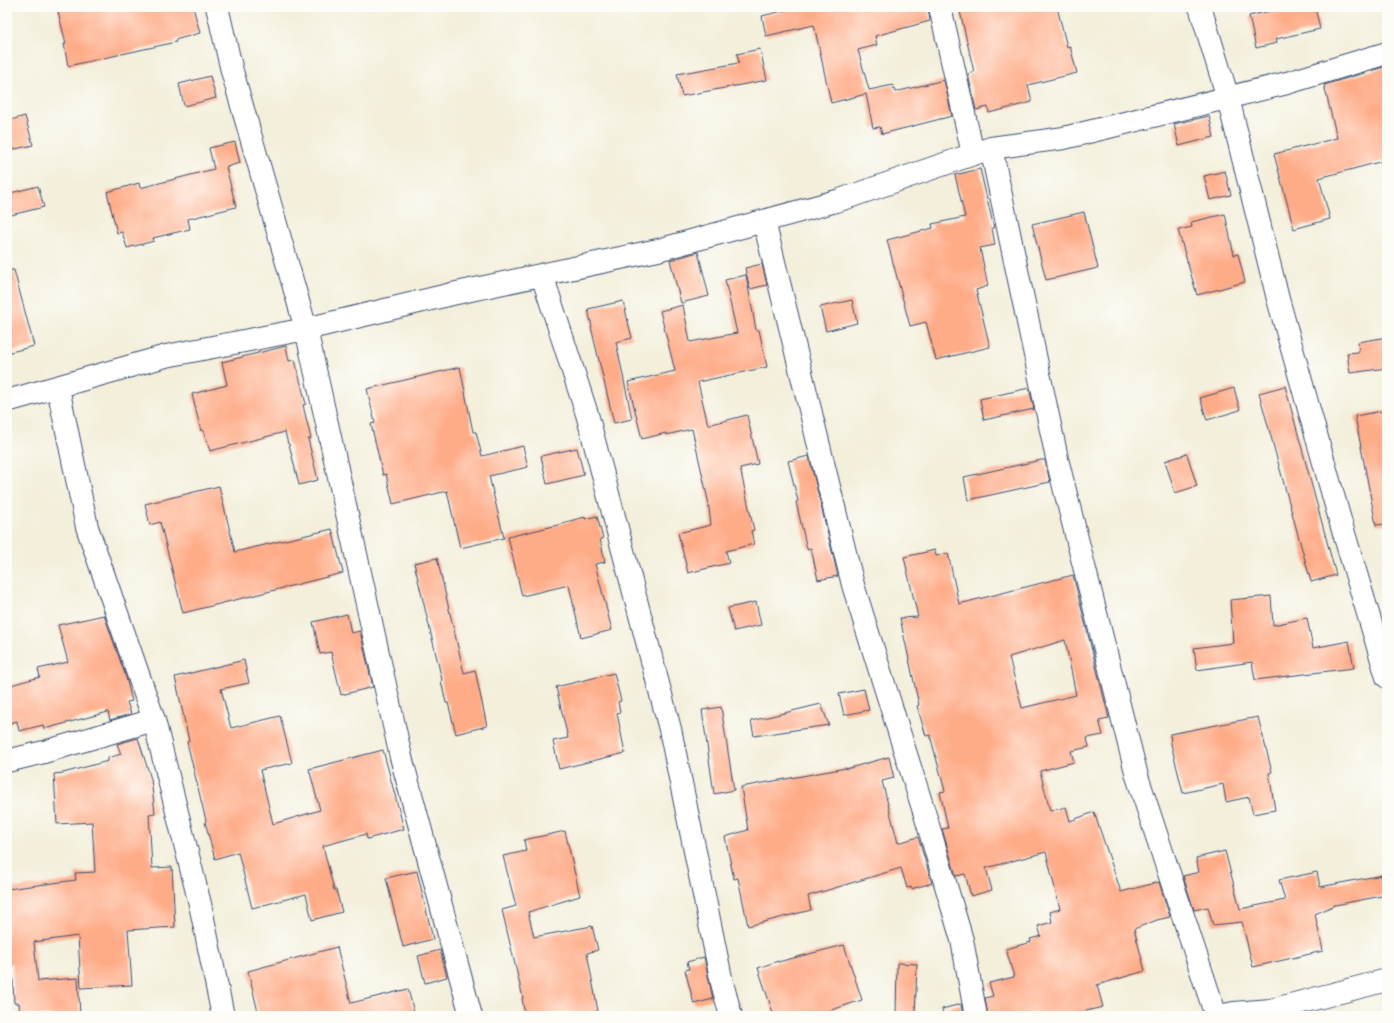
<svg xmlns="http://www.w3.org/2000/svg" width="1394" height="1023" font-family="Pangolin,sans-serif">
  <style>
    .building { fill: #feab87; fill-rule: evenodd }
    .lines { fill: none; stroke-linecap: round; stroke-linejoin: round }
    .minor-casing { stroke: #3b4c71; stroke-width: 24 }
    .minor { stroke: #fff; stroke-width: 22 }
  </style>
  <rect width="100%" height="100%" fill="#fdfcf7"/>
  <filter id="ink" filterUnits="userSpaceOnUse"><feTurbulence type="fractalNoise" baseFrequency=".025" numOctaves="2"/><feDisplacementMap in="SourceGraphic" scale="8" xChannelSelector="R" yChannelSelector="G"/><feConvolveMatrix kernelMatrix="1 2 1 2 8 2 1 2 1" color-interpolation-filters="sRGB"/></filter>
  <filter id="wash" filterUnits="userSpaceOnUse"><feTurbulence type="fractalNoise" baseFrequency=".012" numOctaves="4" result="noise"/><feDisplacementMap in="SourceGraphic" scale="16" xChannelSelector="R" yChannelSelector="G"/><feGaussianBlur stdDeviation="0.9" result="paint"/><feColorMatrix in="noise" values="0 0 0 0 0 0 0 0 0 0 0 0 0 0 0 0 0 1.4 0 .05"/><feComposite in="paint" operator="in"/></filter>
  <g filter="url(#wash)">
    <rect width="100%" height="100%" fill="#f3efdb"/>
    <g id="blocks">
      <!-- building -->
      <path class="building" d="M57,7h136l7,26 -25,7 1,2 -108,24 -4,-22h2z
        M798,7h130l2,14 -55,15 2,9 -19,5 11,40 24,-5 2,7 49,-12 8,36 -70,18 -2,-7 -7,1 -7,-34 -35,9 -17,-78 -48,11 -4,-20z
        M959,7h98l10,40 3,-1 7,27 -49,12 4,17 -43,11 -1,-6 -12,3 -8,-36 6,-2z
        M1286,7h29l5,22 -44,10 1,4 -21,5 -7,-32z
        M760,49l7,31 -85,16 -5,-22 62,-11 -2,-9z
        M1387,66v94l-68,18 11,41 -36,10 -20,-75 63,-16 -13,-53z
        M210,76l6,22 -32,8 -5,-22z
        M25,116l8,29 -26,6v-30z
        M1209,116l5,21 -35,9 -5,-22z
        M235,142l5,21 -14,4 10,40 -48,12 2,10 -37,9 1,3 -27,7 -5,-16 -5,1 -10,-41 32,-9 1,5 74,-19 -5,-21z
        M980,169l14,59h-2l3,17 -15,3 8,38 -12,4 14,57 -54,13 -10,-38 -16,4 -23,-86 46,-12 -1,-4 33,-7 -10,-42z
        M1225,171l6,24 -21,5 -6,-24z
        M38,186l6,21 -37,9v-22z
        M1084,212l14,56 -52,12 -14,-56z
        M1225,214l9,41 4,-1 7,28 -48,13 -19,-65 14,-3 -1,-5z
        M698,252l11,44 -28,7 -11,-43z
        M762,264l5,21 -17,4 -5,-21z
        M7,270h7l20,76 -27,7z
        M746,275l10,55h3l8,37 -69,15 10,43 39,-10 11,49 -18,4 14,62 -3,1 3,13 -28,7 3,12 -41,10 -10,-40 33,-8 -3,-25 -16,-71 -26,6v-2l-24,6 -14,-57 47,-11 -15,-60 23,-6 7,37 47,-9 -12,-53z
        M852,300l5,23 -31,8 -6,-24z
        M623,301l9,37 -16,4 16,77 -18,4 -23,-96h1l-4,-18z
        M1387,337v31l-37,5 -3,-20 12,-1 -1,-10z
        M286,346l3,15 6,-1 11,44 -3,1 8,34h-3l10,41 -19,5 -10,-41h-1l-3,-12 -75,19 -7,-21 -2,1 -9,-37 35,-9 -5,-23z
        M460,367l13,65h3l6,24 41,-10 5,21 -39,9 15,62 -44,10 -13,-57 -54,13 -7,-30 -3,1 -12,-51 4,-1 -8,-34z
        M1285,386l51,189 -25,7 -52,-189z
        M1029,388l5,21 -50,11 -4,-21z
        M1234,388l6,22 -33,10 -7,-22z
        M1387,410v114l-11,1 -21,-109z
        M577,448l7,27 -37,9 -6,-28z
        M1187,454l10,32 -22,7 -10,-32z
        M809,456l29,120 -20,4 -7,-32 -4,1 -11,-47 2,-1 -10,-40z
        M1041,460h4l5,22 -82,18 -4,-23z
        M219,486l16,66 97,-23 11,44 -160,40 -23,-91 -10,3 -5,-21z
        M597,516l6,23h-3l5,23 -10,2 17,66 -31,8 -12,-53 -47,11 -14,-59 54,-13v-1l23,-6v2z
        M935,550l1,6 12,-3 11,51 114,-29 36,143 -10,2 4,15 -16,3 2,9 -18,4 3,11 -34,9 10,40 16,-4 4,14 24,-9 27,80 38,-10 11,35 -13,3 -23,9 11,42 -48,14 6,22 -38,9h-77l-3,-18 8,-2 -4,-13 25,-6 -8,-28 25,-7 -1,-3 11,-3 -3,-10 14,-4 -2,-10 10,-3 -14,-57 -60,16 6,22 -21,6 -6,-22 -9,2 -14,-47 6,-1 -8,-36 5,-1 -15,-56 -4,1 -9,-30 2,-1 -19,-87 18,-1 -14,-60zM1065,640l11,55 -54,13 -13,-51z
        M437,558l27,115 11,-3 12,56 -31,8 -8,-31h-2l-5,-22 1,-1 -28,-117z
        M1271,596l2,29 34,-7 6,30 36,-7 5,27 -99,12 -3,-18 -55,8 -3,-22 39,-5 -3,-43z
        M756,602l5,23 -27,6 -6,-23z
        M347,614l4,19 9,-2 13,56 -32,8 -10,-43 -11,2 -7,-32z
        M104,615l21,59 7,27 -5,1 4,12 -21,6 -2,-8 -64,17 -1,-4 -24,6 -2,-10 -10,3v-38l33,-9 -2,-8 30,-7 -10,-37z
        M244,660l5,23 -28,6 10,39 49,-12 12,47 -32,7 13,54 47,-14 -11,-41 74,-19 21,79 -37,10 -1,-5 -43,12 11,44h2l6,22 -30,8 -6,-26 -54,14 -14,-56 -23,7 -10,-37 1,-1 -19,-79 2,-1 -14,-64z
        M614,673l7,28 -3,1 2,10 -3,1 8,40 -66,16 -6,-28 15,-3 -12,-51z
        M864,689l5,21 -25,5 -5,-21z
        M821,704l8,21 -75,11 -3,-15z
        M721,707l13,83 -20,4 -12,-84z
        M1258,717l14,55 -3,1 6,37 -22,4 -4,-17 -23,5 -3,-18 -40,9 -12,-49 -1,-10z
        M138,738l13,41 4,34 -6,1 3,54 20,-1 3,60 -47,3 4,55 -51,3 -3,-52 -44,6 4,39 40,-3 2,38h-60l-1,-13h-5l-2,-40h-5v-74l69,-9 -1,-7 20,-1 -3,-50 -35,2 -3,-50 9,-1 45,-12v-3l13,-4 -4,-10z
        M889,757l5,21 -12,3 16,62 20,-6 14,46 -21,6v-2l-4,1 -6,-20 -93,28 3,14 -63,16 -10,-48 -4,1 -9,-42 23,-7 -7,-43 105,-19v1z
        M565,831l15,65 -52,16 6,25 58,-11 6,24 -11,3 11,58 -26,5h-47l-3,-18h1l-21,-88 14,-4 -13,-50 23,-5 -2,-11z
        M1225,851l15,58 45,-9 -6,-20 38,-8 3,15 67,-13v21l-52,10 -20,9 8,37 -70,16 -11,-45 -29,3 -5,-18 -14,3 -11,-34 16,-4 -3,-14z
        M417,871l16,68 -30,8 -17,-69z
        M844,945l18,55 -49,16h-39l-16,-48 20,-7v1z
        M337,947l14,56 57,-14 7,27h-156l-11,-45z
        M440,950l7,27 -22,6 -7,-27z
        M704,957l9,42 -19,5 -9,-34 4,-1 -2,-7z
        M897,963l20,1 -2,52h-19z
        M961,1004l2,12h-20l-1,-7z"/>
    </g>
  </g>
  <g filter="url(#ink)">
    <use href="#blocks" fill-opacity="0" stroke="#3b4c71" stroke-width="1"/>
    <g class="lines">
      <!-- minor casing -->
      <g class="minor-casing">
        <path id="minor" d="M217,7l15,64 74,258 95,428 70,259
          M940,7l33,147
          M1200,7l28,91 50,201 64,228 45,150
          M991,148l67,315 79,313 79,240
          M764,221l89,364 73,233 36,122 14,76
          M542,275l45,139 83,315 52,254 9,33
          M58,388l29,139 67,193 46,184 23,112
          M7,401l159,-45 140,-27 146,-35 206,-44 182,-50 151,-52 73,-10 223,-55 100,-30
          M7,761l37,-9 110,-32
          M1219,1016l15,-3 37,-3 116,-30"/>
      </g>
      <!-- minor -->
      <use href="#minor" class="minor"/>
    </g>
  </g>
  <!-- margin -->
  <rect width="1394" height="1023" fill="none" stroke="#fdfcf7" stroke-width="24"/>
</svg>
